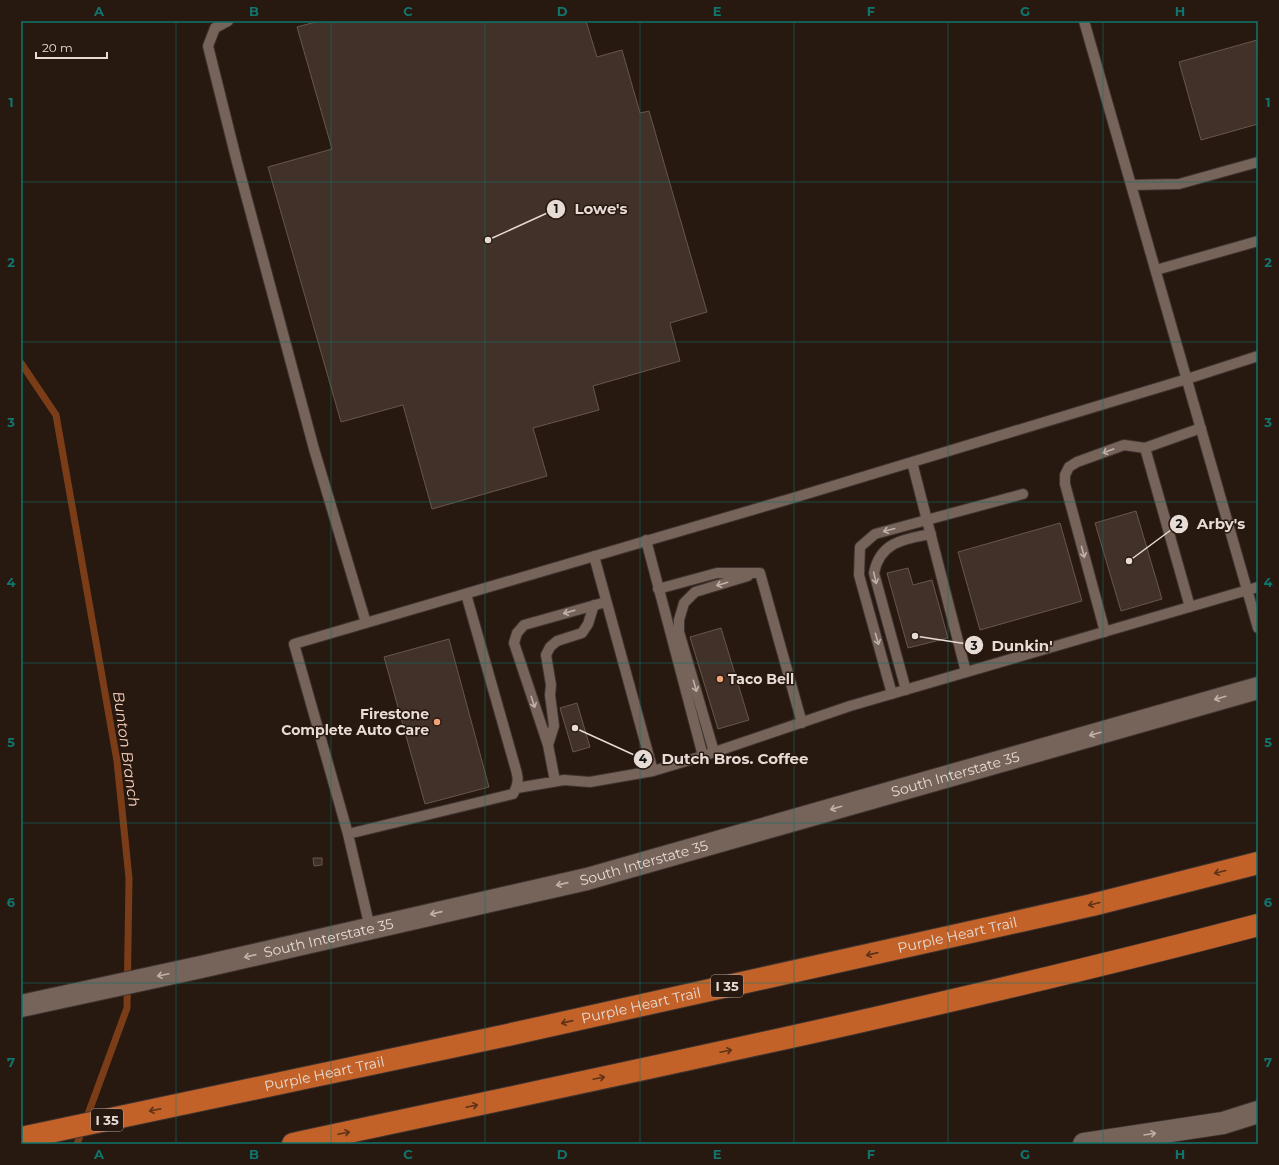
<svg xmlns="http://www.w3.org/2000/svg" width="1279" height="1165" font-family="Montserrat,sans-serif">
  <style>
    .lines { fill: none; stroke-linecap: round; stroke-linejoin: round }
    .stream { stroke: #7b3d18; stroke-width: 7 }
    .building { fill: #423129; stroke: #68564c }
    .lane-casing { stroke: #3e3330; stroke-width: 12 }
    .secondary-casing { stroke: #3e3330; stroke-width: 24 }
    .highway-casing { stroke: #3e3330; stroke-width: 24 }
    .lane { stroke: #766359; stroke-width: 10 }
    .secondary { stroke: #766359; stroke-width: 22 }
    .highway { stroke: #c36228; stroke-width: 22 }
    .oneway { stroke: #bfb1aa }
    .oneway2 { stroke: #5e3218 }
    .grid { fill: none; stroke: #0f766e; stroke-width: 1; stroke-opacity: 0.55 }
    .poi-dot { fill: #f0a279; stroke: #271810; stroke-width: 1.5 }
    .labels { text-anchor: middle; stroke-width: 3; stroke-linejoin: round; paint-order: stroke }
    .shield { fill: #271810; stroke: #ada09a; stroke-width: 1 }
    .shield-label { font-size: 13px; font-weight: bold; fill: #e6dbd5 }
    .poi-label { font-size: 14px; font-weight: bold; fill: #e6dbd5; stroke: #271810; text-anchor: start }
    .street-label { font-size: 14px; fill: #e6dbd5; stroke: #271810 }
    .water-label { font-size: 15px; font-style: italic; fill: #f8d1bd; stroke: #271810 }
    .leader { fill: none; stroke: #e6dbd5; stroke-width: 1.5 }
    .callout-dot { fill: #e6dbd5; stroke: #271810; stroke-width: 1.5 }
    .mark-label { font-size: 12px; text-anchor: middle; font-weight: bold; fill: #111 }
    .callout-label { font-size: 15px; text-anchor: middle; font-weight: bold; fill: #e6dbd5; stroke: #271810; stroke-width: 3; stroke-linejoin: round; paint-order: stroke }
    .neatline { fill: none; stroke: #0f766e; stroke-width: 1.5 }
    .grid-label { font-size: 13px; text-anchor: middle; font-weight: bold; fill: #0f766e }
  </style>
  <rect width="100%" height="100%" fill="#271810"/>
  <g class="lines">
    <!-- stream -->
    <path class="stream" d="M21,363l35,52 61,346 12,117 -2,130 -50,136"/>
  </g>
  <!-- building -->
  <path class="building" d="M319,21h267l11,36 25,-7 18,63 9,-2 58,201 -37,11 10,38 -87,25 6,24 -66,18 14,48 -115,33 -29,-104 -62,17 -73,-255 64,-18 -35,-122z
    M1257,40l1,84 -57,16 -22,-78z
    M1136,511l26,88 -41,12 -26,-88z
    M1060,523l22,78 -102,29 -22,-78z
    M908,568l5,17 19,-5 16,58 -40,10 -21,-75z
    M721,628l28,92 -31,9 -28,-92z
    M449,639l40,148 -64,17 -41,-147z
    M577,703l13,44 -17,5 -13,-44z
    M313,858h9v7l-8,1z"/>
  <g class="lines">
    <!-- lane casing -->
    <g class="lane-casing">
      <path id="lane" d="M228,21l-13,7 -7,18 29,116 77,287 52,174
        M1084,21l174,607
        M1131,185l48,-1 79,-22
        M1156,270l102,-29
        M912,462l54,210
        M646,540l57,216 147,-50 408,-119
        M594,556l59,215 50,-15
        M658,589l59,-16h43l42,150
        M1190,607l-45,-159 56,-20
        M1105,632l-40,-148v-9l4,-8 8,-5 47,-17 21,3
        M906,690l-32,-117c6,-31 30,-34 57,-39
        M892,694l-33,-119 1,-28 15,-13 148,-40
        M548,745l6,-19 -4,-31 1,-10 -5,-30 4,-8 7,-6 25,-8 6,-9 6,-19
        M714,752l-35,-120v-12l5,-17 11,-11 53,-16
        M555,781l-7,-36 -34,-102 3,-10 7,-8 82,-23
        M517,788l47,-8 26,2 63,-11
        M348,834l165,-40c7,-12 5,-18 1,-31l-48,-169
        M370,928l-22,-94 -54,-190 499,-146 394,-119 71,-23"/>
    </g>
    <!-- secondary casing -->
    <g class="secondary-casing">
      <g id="secondary">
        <path id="s1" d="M21,1006l180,-39 386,-88 671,-191"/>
        <path d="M1084,1144l139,-21 35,-11"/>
      </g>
    </g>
    <!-- highway casing -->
    <g class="highway-casing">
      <g id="highway">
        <path id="s2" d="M21,1138l482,-102 589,-131 166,-42"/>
        <path d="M293,1144c322,-69 646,-135 965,-219"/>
      </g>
    </g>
    <!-- lane -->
    <use href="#lane" class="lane"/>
    <!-- secondary -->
    <use href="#secondary" class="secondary"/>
    <!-- highway -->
    <use href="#highway" class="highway"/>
  </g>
  <!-- one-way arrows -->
  <defs><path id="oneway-shaft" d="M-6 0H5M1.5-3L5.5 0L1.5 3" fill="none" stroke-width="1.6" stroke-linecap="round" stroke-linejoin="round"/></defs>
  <g class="oneway">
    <use href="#oneway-shaft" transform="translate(1108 451) rotate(160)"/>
    <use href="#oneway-shaft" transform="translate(889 530) rotate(165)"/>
    <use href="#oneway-shaft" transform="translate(1083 552) rotate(75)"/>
    <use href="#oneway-shaft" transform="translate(875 578) rotate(77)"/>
    <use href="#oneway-shaft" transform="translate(722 584) rotate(163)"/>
    <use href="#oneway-shaft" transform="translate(569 612) rotate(164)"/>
    <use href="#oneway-shaft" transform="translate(877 639) rotate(74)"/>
    <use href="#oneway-shaft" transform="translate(695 686) rotate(74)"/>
    <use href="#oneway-shaft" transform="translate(1220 698) rotate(164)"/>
    <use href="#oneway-shaft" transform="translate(533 702) rotate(72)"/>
    <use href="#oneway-shaft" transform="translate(1095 734) rotate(164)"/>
    <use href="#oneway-shaft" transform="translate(836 808) rotate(164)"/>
    <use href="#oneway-shaft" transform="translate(562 884) rotate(167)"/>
    <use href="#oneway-shaft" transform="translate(436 913) rotate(167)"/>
    <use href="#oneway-shaft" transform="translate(250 956) rotate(167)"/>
    <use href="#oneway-shaft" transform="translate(163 975) rotate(168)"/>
    <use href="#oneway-shaft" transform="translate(1150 1134) rotate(-9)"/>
  </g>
  <g class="oneway2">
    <use href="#oneway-shaft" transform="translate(1220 872) rotate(166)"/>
    <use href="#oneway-shaft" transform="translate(1094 904) rotate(166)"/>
    <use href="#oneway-shaft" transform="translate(872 954) rotate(167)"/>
    <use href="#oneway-shaft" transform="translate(567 1022) rotate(167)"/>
    <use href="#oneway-shaft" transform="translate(726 1051) rotate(-12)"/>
    <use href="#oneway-shaft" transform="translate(599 1078) rotate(-12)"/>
    <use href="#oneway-shaft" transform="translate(472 1106) rotate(-12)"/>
    <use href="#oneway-shaft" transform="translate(155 1110) rotate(168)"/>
    <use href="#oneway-shaft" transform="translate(344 1133) rotate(-12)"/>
  </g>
  <!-- grid -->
  <path class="grid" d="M176,21v1123M331,21v1123M485,21v1123M640,21v1123M794,21v1123M948,21v1123M1103,21v1123M21,182h1237M21,342h1237M21,502h1237M21,663h1237M21,823h1237M21,983h1237"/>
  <!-- markers -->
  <g class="poi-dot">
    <circle cx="720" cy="679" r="4"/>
    <circle cx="437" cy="722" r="4"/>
  </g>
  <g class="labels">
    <!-- shield labels -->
    <g class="shield">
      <rect x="711" y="975" width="32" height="22" rx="3"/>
      <rect x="91" y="1109" width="32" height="22" rx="3"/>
    </g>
    <g class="shield-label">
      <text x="727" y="991">I 35</text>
      <text x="107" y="1125">I 35</text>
    </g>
    <!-- poi labels -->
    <g class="poi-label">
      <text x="728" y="684">Taco Bell</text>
      <text x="429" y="719" text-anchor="end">Firestone<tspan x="429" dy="16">Complete Auto Care</tspan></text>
    </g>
    <!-- street labels -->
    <g class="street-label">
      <text dy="5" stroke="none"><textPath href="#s1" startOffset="963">South Interstate 35</textPath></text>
      <text dy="5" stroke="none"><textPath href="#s1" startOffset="639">South Interstate 35</textPath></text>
      <text dy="5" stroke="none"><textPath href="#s2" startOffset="958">Purple Heart Trail</textPath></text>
      <text dy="5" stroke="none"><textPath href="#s1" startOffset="315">South Interstate 35</textPath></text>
      <text dy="5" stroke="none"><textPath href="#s2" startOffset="634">Purple Heart Trail</textPath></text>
      <text dy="5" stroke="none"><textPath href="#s2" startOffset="310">Purple Heart Trail</textPath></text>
    </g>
    <!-- water labels -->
    <g class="water-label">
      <text transform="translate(126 749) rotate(82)" y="5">Bunton Branch</text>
    </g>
  </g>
  <!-- callouts -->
  <path class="leader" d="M488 240L556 209M1129 561L1179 524M915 636L974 645M575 728L643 759"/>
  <g class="callout-dot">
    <circle cx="488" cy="240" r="4"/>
    <circle cx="1129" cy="561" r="4"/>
    <circle cx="915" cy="636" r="4"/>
    <circle cx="575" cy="728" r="4"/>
    <circle cx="556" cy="209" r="10"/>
    <circle cx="1179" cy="524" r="10"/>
    <circle cx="974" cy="645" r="10"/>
    <circle cx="643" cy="759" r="10"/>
  </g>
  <g class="mark-label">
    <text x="556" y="213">1</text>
    <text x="1179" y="528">2</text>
    <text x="974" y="650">3</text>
    <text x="643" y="763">4</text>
  </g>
  <g class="callout-label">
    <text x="601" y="214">Lowe's</text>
    <text x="1221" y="529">Arby's</text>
    <text x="1022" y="651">Dunkin'</text>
    <text x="735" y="764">Dutch Bros. Coffee</text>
  </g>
  <!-- border -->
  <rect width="1279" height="1165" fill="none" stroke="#271810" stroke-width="44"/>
  <!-- scale -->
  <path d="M36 52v6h71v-6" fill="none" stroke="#e6dbd5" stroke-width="2"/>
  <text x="42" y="52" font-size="12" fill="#e6dbd5" stroke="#271810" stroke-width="3" paint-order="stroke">20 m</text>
  <rect x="22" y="22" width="1235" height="1121" class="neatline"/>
  <g class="grid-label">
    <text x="99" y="16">A</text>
    <text x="254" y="16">B</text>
    <text x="408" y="16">C</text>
    <text x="562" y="16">D</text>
    <text x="717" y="16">E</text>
    <text x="871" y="16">F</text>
    <text x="1025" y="16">G</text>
    <text x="1180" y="16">H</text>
    <text x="11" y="107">1</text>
    <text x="1268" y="107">1</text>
    <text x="11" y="267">2</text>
    <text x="1268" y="267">2</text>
    <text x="11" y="427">3</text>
    <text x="1268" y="427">3</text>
    <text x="11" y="587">4</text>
    <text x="1268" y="587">4</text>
    <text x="11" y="747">5</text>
    <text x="1268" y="747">5</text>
    <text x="11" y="907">6</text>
    <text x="1268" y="907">6</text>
    <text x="11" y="1067">7</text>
    <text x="1268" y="1067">7</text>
    <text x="99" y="1159">A</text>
    <text x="254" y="1159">B</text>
    <text x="408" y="1159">C</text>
    <text x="562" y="1159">D</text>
    <text x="717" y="1159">E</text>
    <text x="871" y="1159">F</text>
    <text x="1025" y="1159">G</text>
    <text x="1180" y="1159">H</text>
  </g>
</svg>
